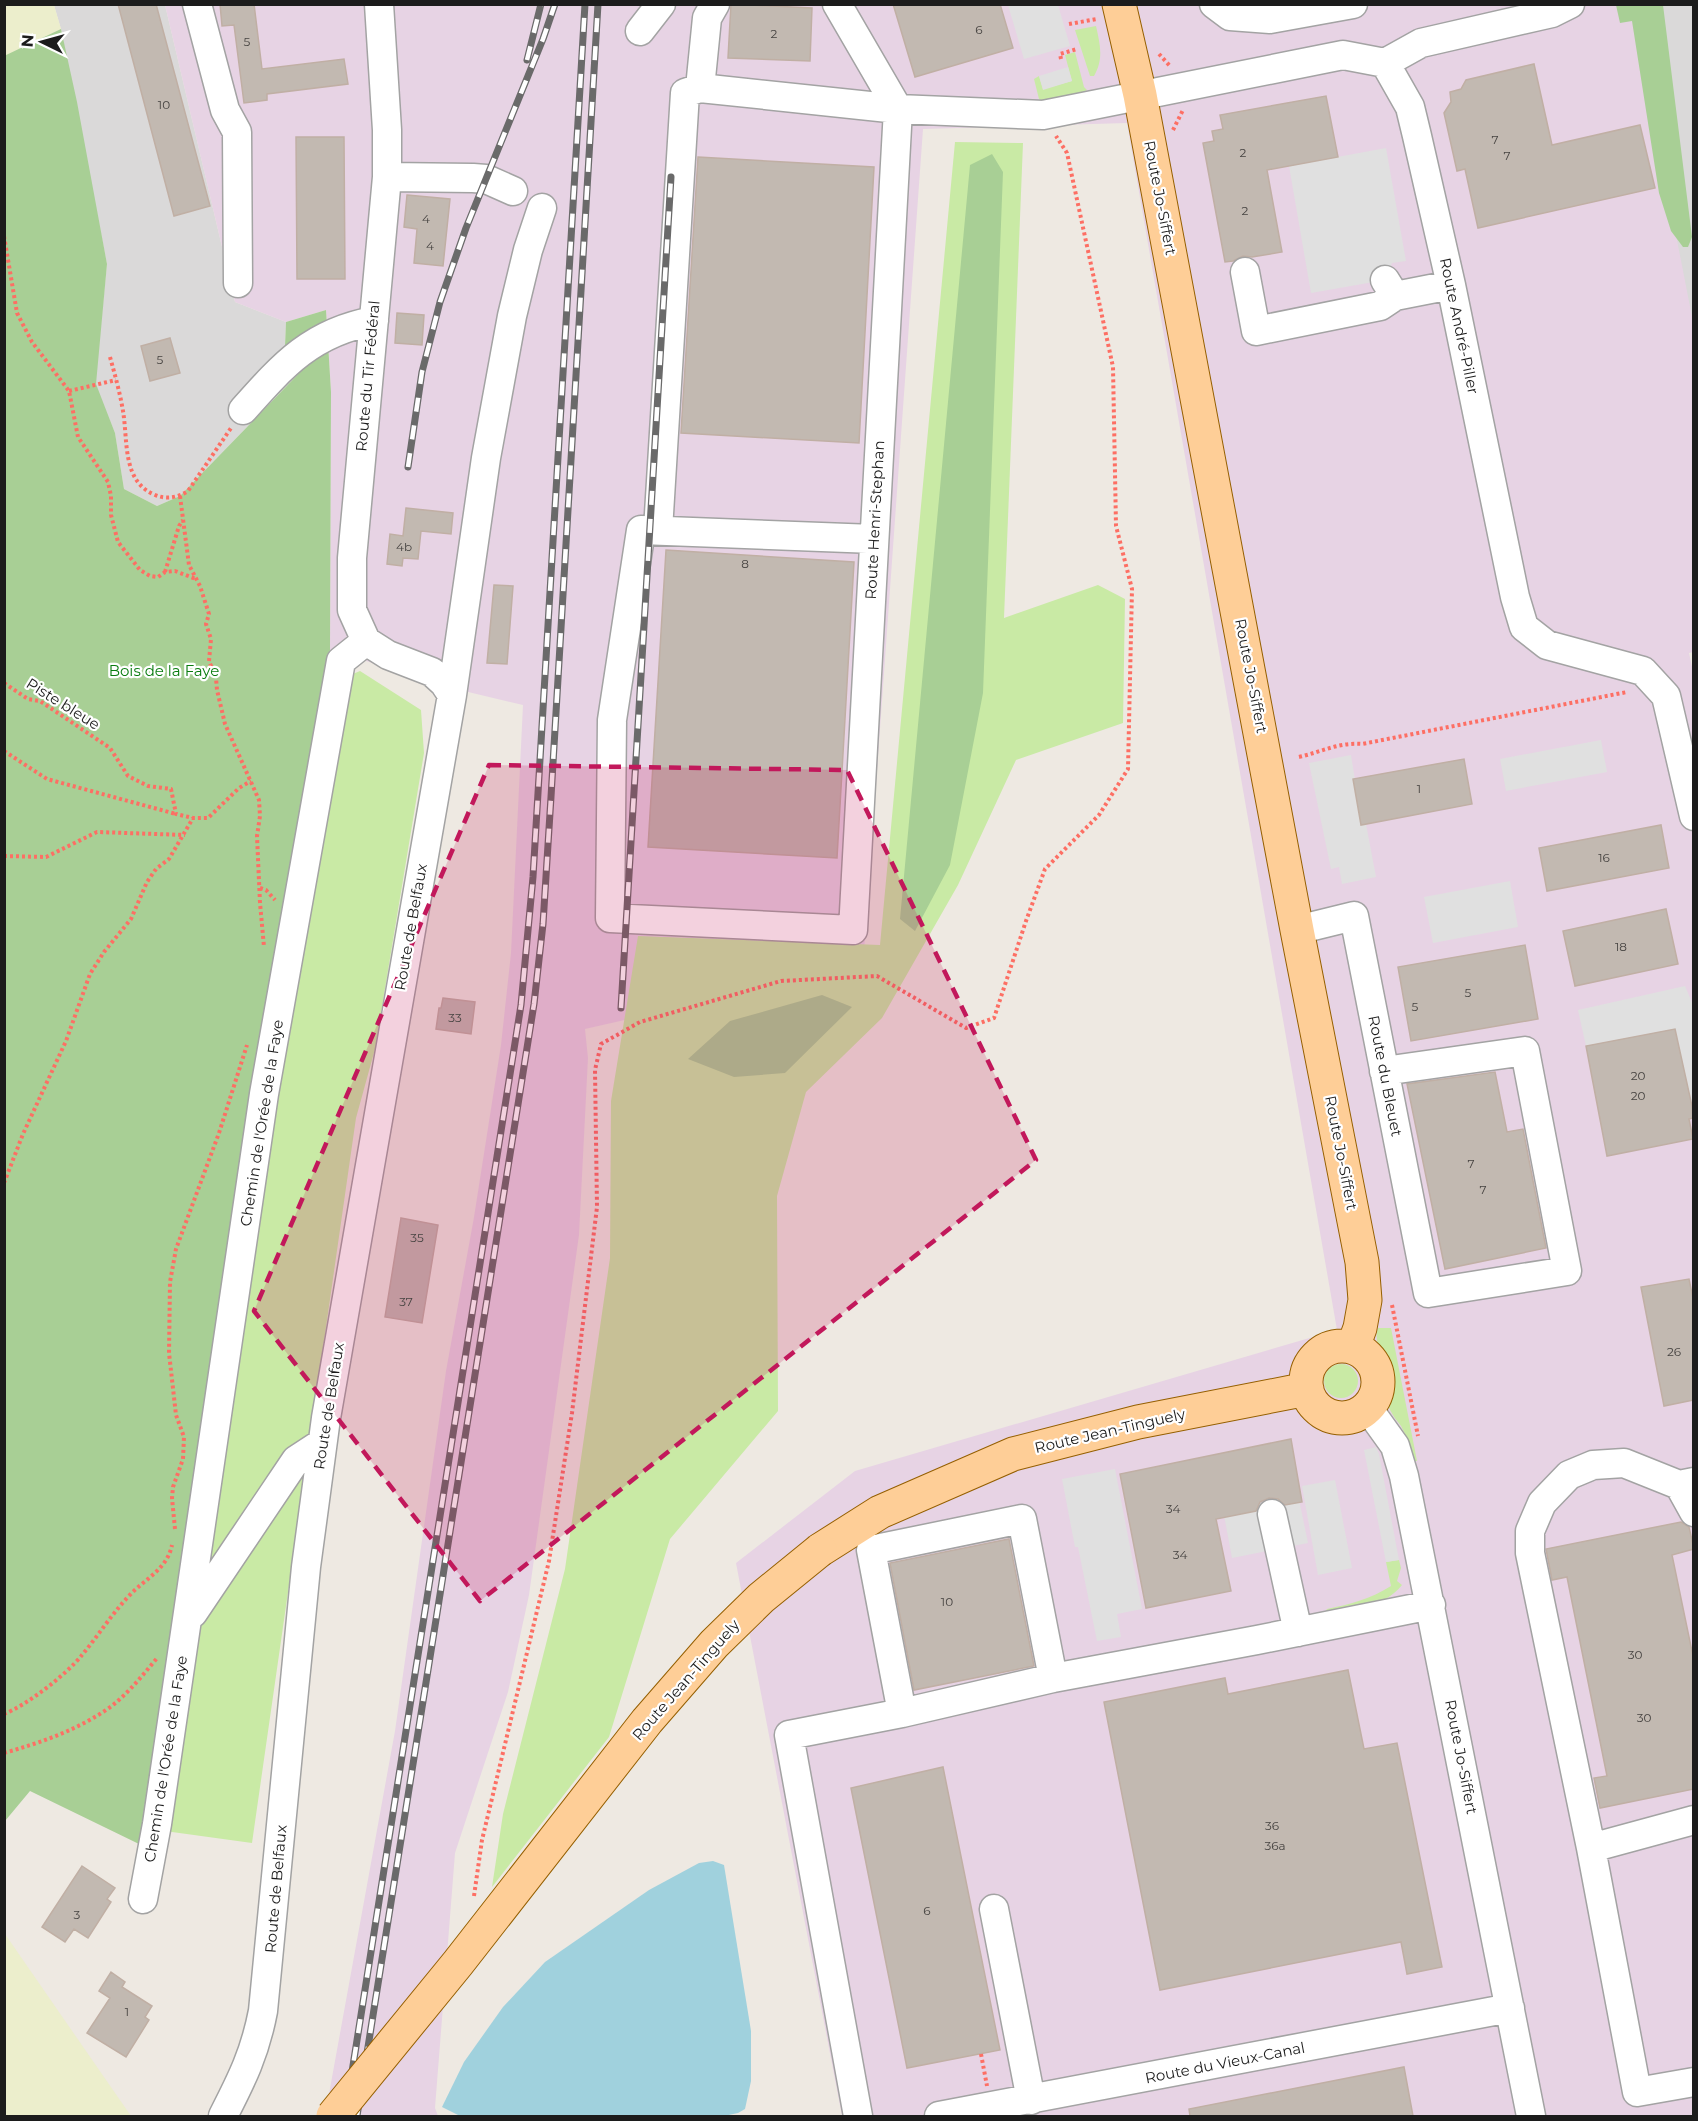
<svg xmlns="http://www.w3.org/2000/svg" width="1698" height="2121" font-family="Montserrat,sans-serif">
  <style>
    .residential { fill: #dad9d9 }
    .industrial { fill: #e7d3e4 }
    .farmland { fill: #eceecc }
    .grass { fill: #c9eaa5 }
    .forest { fill: #a8cf95 }
    .parking { fill: #e0e0e0 }
    .water { fill: #a0d1dd }
    .building { fill: #c2b9b1; stroke: #c0afa4; stroke-width: 1.5 }
    .lines { fill: none; stroke-linecap: round; stroke-linejoin: round }
    .minor-casing { stroke: #a3a3a3; stroke-width: 31 }
    .major-casing { stroke: #955f00; stroke-width: 35 }
    .path { stroke: #fd6f64; stroke-width: 4; stroke-dasharray: 3 3; stroke-linecap: butt }
    .minor { stroke: #fff; stroke-width: 28 }
    .major { stroke: #fece97; stroke-width: 33 }
    .rail-casing { stroke: #6a6a6a; stroke-width: 7 }
    .rail { stroke: #fff; stroke-width: 4.5; stroke-dasharray: 14; stroke-linecap: butt }
    .major-bridge-casing { stroke: #955f00; stroke-width: 35; stroke-linecap: butt }
    .major-bridge { stroke: #fece97; stroke-width: 33 }
    .marked { fill: #c2185b; fill-opacity: 0.2; stroke: #c2185b; stroke-width: 4.5; stroke-dasharray: 12 8; stroke-linejoin: round }
    .labels { text-anchor: middle; stroke-width: 4.5; stroke-linejoin: round; paint-order: stroke }
    .number-label { font-size: 12px; fill: #464341 }
    .street-label { font-size: 15px; fill: #1c1c1c; stroke: #fff }
    .park-label { font-size: 15px; fill: #097c0f; stroke: #fff }
  </style>
  <rect width="100%" height="100%" fill="#eee9e2"/>
  <!-- residential -->
  <path class="residential" d="M54,5h111l70,297 51,20 -1,23 16,-2 8,20 -129,133 -23,10 -33,-17 -9,-56 -20,-49 12,-120 -46,-235z
    M1631,5h62v322z"/>
  <!-- industrial -->
  <path class="industrial" d="M165,5h1466l63,322v325l-5,1 5,23 -1,1440h-851l-106,-553 119,-92 482,-141 -210,-1207 -204,6 -60,837 -278,63 3,29 -9,177 -50,360 -21,97 -53,161 -20,255 3,8h-113l70,-385 51,-360 28,-154 27,-172 10,-92 12,-248 -59,-14 -134,-41 1,-258 -5,-82 -40,12 -51,-20z"/>
  <!-- farmland -->
  <path class="farmland" d="M4,5h50l7,24 -56,27z
    M4,1934h1l126,182h-126z"/>
  <!-- grass -->
  <path class="grass" d="M1096,26c4,18 8,33 -2,50h-4l-15,-46z
    M1075,52l9,35 3,3 -12,6 -32,6 -4,-3 -5,-20 5,-3 4,13 29,-8 -7,-26z
    M955,142l68,1 -19,475 94,-33 27,14 -2,124 -107,37 -58,125 -76,133 -76,74 -29,104 1,215 -108,128 -61,198 -117,150 11,-73 62,-245 45,-311 1,-157 27,-165 242,9z
    M360,671l61,39 3,43 -49,296 -19,69 -104,725 -109,-15 9,-72 170,-1069z
    M1378,1328h13l26,133h-2c-4,-12 -8,-24 -14,-35 -4,-5 -8,-10 -11,-16 -6,-13 1,-28 -3,-42 -4,-15 -14,-24 -9,-40z
    M1324 1381a17 17 0 1 1 34 0a17 17 0 1 1-34 0Z
    M1399,1560l2,8 -4,13 5,4c-19,24 -49,22 -77,27l2,-3c24,-5 43,-10 64,-23l-5,-24z"/>
  <!-- forest -->
  <path class="forest" d="M1616,5h47l29,232 -4,10h-5l-12,-16 -12,-38 -27,-172 -12,2z
    M61,29l16,73 30,162 -11,120 19,49 9,56 33,17 23,-10 129,-133 -8,-19 -16,2 1,-24 40,-12 5,82 -1,258 -178,1106 -13,88 -109,-53 -25,30 -1,-1765z
    M992,154l11,18 -20,521 -33,172 -35,66 -15,-12 70,-754z
    M822,995l30,12 -67,66 -51,4 -46,-18 42,-38z"/>
  <!-- parking -->
  <path class="parking" d="M1008,5h50l12,41 -46,13z
    M1068,67l4,14 -29,9 -4,-14z
    M1386,148l20,113 -14,2 -7,17 -74,13 -22,-127z
    M1601,740l6,32 -101,19 -6,-32z
    M1351,755l11,70 4,-1 10,53 -34,7 -3,-17 -8,2 -22,-106z
    M1510,881l8,46 -85,16 -9,-46z
    M1685,986l8,19v101h-1l-17,-77 -89,17 -8,-36z
    M1376,1447l3,7 20,106 -13,2 -22,-112z
    M1115,1469l27,140 -25,5 4,23 -24,4 -19,-94h-3l-13,-68z
    M1335,1480l17,88 -34,7 -16,-89z
    M1298,1495l10,48 -76,15 -9,-48z"/>
  <!-- water -->
  <path class="water" d="M713,1861l11,4 27,166v50l-6,28 -7,4 -14,3h-264l-18,-9 22,-45 39,-55 42,-45 104,-72 50,-27z"/>
  <!-- building -->
  <path class="building" d="M118,4h38l54,202 -36,10z
    M220,4h34l8,65 82,-10 4,25 -81,10v6l-23,3 -10,-78 -12,1z
    M731,4l81,4 -2,53 -82,-3z
    M893,4h107l13,44 -98,29z
    M1534,64l18,81 88,-20 15,63 -177,40 -13,-59 -8,2 -13,-58 7,-11 -1,-10 11,-3 5,-9z
    M1326,96l12,61 -71,13 15,82 -30,5 -9,-1 -10,5 -8,1 -22,-119 11,-2 -2,-10 11,-2 -3,-14z
    M296,137h48l1,142h-48z
    M698,157l176,10 -15,276 -178,-10z
    M407,195l43,4 -7,67 -29,-3 3,-34 -13,-2z
    M397,313l27,2 -2,30 -27,-2z
    M170,338l10,35 -30,8 -9,-35z
    M406,508l47,5 -2,21 -30,-3 -3,28 -15,-1 -1,8 -15,-2 3,-30 13,2z
    M666,550l188,12 -17,296 -189,-11z
    M494,585l19,1 -6,78 -20,-1z
    M1464,759l8,45 -111,21 -8,-46z
    M1661,825l8,43 -122,23 -8,-43z
    M1666,909l12,55 -103,22 -12,-55z
    M1525,945l13,74 -127,22 -13,-74z
    M443,998l32,4 -4,32 -35,-5 3,-21h2z
    M1675,1029l17,77 1,12 -4,1 4,20 -86,17 -21,-110z
    M1495,1072l12,60 16,-3 23,119 -101,21 -38,-185z
    M401,1218l37,7 -16,98 -37,-6z
    M1689,1279l5,24v97l-30,6 -23,-119z
    M1291,1439l11,63 -17,3 -7,-6 -9,-1 -9,4 -4,9 -40,8 15,72 -85,17 -26,-134z
    M1681,1522l8,5 5,22 -22,6 22,106v128l-94,19 -6,-30 13,-2 -40,-199 -15,3 -6,-31z
    M1009,1539l25,127 -120,24 -24,-127z
    M1348,1670l16,79 33,-6 45,224 -35,7 -6,-32 -241,48 -56,-288 121,-24 3,16z
    M943,1767l57,283 -93,18 -56,-280z
    M82,1866l33,22 -8,11 4,3 -23,36 -14,-9 -9,13 -23,-15z
    M111,1972l14,10 -3,5 30,19 -7,11 4,3 -23,37 -39,-24 23,-35 -11,-7z
    M1404,2067l9,49h-223l-1,-7z"/>
  <g class="lines">
    <!-- minor casing -->
    <g class="minor-casing">
      <path id="minor" d="M197,4l28,106 12,22 1,151
        M379,4l8,126v47l-35,381v52l14,31 22,14 44,17 12,11 8,12
        M715,4l-8,14 -7,70 198,21 -45,821 -243,-12 2,-198 29,-190 233,9
        M837,4l61,105 145,6 300,-60 42,8 25,44 7,29 34,149 64,312 9,30 23,18 96,26 23,25 28,120
        M1214,4l16,12 40,3 83,-15
        M640,31l21,-27
        M1385,63l36,-20 131,-30 18,-9
        M387,177l86,1 13,1 27,12
        M1245,272l11,59 124,-25 15,-10
        M1385,280l10,16 56,-11
        M243,410c40,-45 69,-78 131,-89
        M658,530l27,-437 15,-5
        M1297,930l57,-14 74,377 139,-22 -42,-220 -141,20
        M1367,1407l28,39 9,30 127,640
        M1694,1482l-15,3 -55,-22 -31,2 -24,10 -27,28 -12,28v22l61,295 46,244 57,-10
        M1679,1485l15,27
        M1272,1514l26,118
        M193,1613l103,-153 26,-17
        M902,1713l-31,-163 151,-31 31,159
        M1591,1848l103,-28
        M143,1899l14,-75 107,-730 77,-433 25,-20
        M994,1909l37,191
        M223,2116c19,-37 32,-63 40,-105l43,-444 20,-149 126,-723 34,-237 26,-142 16,-66 14,-42
        M858,2116l-69,-381 113,-22 151,-35 204,-38 174,-35
        M939,2116l571,-108"/>
    </g>
    <!-- major casing -->
    <g class="major-casing">
      <path id="major" d="M1119,4l21,91 157,835 65,332 3,38 -5,28 -7,19
        M1306 1382a36 36 0 1 1 72 0a36 36 0 1 1-72 0Z
        M820,1550l60,-38 133,-58 125,-32 169,-33"/>
    </g>
    <!-- path -->
    <path class="path" d="M1069,24l28,-5
      M1159,54l11,12
      M1061,59l-1,-5 17,-5
      M1173,130l10,-20
      M4,236l13,77 15,29 37,49 9,46 30,45 3,14v19l7,27 22,28 10,6 8,1 7,-5 10,-1 21,8
      M110,357c5,18 10,36 13,54 5,29 -1,69 30,83 12,6 24,4 35,-3l43,-63
      M69,391l47,-11
      M180,496l9,69 11,21 9,28 -3,10 5,15 -2,22 7,17 1,12 8,34 34,76 1,16 -3,20 3,67 4,44
      M165,572l14,-46 4,-6
      M4,683l24,16 12,2 70,47 18,28 20,10 23,3 5,25 17,4h15l31,-30 12,-7
      M4,751l43,28 129,35
      M1299,757c22,-5 40,-15 63,-13l265,-52
      M4,856l42,1 51,-25 88,3
      M260,888l6,2 9,10
      M4,1183l19,-49 43,-93 24,-67 14,-22 27,-33 16,-37 9,-13 13,-10 24,-41
      M1392,1305l26,131
      M175,1529l-3,-31 1,-11 10,-28 1,-22 -8,-22 -7,-62 1,-71 6,-33 43,-116 28,-88
      M4,1714c23,-9 62,-39 78,-59 16,-19 29,-40 46,-58 16,-18 39,-27 44,-52
      M4,1753c35,-10 68,-21 99,-41 22,-14 38,-35 55,-55
      M474,1896l8,-56 67,-279 23,-148 25,-206 -2,-137 6,-26 39,-22 141,-41 96,-5 89,52 28,-10 32,-97 19,-52 54,-54 29,-46 4,-180 -16,-63 -3,-159 -46,-214 -11,-17
      M981,2054l6,32"/>
    <!-- minor -->
    <use href="#minor" class="minor"/>
    <!-- major -->
    <use href="#major" class="major"/>
    <!-- rail casing -->
    <g class="rail-casing">
      <path id="rail" d="M527,60l14,-56
        M408,467l14,-95 18,-70 26,-74 77,-189 12,-35
        M621,1008l50,-831
        M345,2116l176,-1111 12,-128 52,-873
        M357,2116l177,-1112 9,-80 8,-127 47,-793"/>
    </g>
    <!-- rail -->
    <use href="#rail" class="rail"/>
    <!-- major-bridge casing -->
    <g class="major-bridge-casing">
      <path id="major-bridge" d="M333,2116l125,-153 189,-242 67,-77 47,-46 59,-48"/>
    </g>
    <!-- major-bridge -->
    <use href="#major-bridge" class="major-bridge"/>
  </g>
  <!-- marked area -->
  <path class="marked" d="M489,765l358,5 189,390 -556,441 -226,-290z"/>
  <g class="labels">
    <!-- number labels -->
    <g class="number-label">
      <text x="979" y="34">6</text>
      <text x="774" y="38">2</text>
      <text x="247" y="46">5</text>
      <text x="164" y="109">10</text>
      <text x="1495" y="144">7</text>
      <text x="1243" y="157">2</text>
      <text x="1507" y="160">7</text>
      <text x="1245" y="215">2</text>
      <text x="426" y="223">4</text>
      <text x="430" y="250">4</text>
      <text x="160" y="364">5</text>
      <text x="404" y="551">4b</text>
      <text x="745" y="568">8</text>
      <text x="1419" y="793">1</text>
      <text x="1604" y="862">16</text>
      <text x="1621" y="951">18</text>
      <text x="1468" y="997">5</text>
      <text x="1415" y="1011">5</text>
      <text x="455" y="1022">33</text>
      <text x="1638" y="1080">20</text>
      <text x="1638" y="1100">20</text>
      <text x="1471" y="1168">7</text>
      <text x="1483" y="1194">7</text>
      <text x="417" y="1242">35</text>
      <text x="406" y="1306">37</text>
      <text x="1674" y="1356">26</text>
      <text x="1173" y="1513">34</text>
      <text x="1180" y="1559">34</text>
      <text x="947" y="1606">10</text>
      <text x="1635" y="1659">30</text>
      <text x="1644" y="1722">30</text>
      <text x="1272" y="1830">36</text>
      <text x="1275" y="1850">36a</text>
      <text x="927" y="1915">6</text>
      <text x="77" y="1919">3</text>
      <text x="127" y="2016">1</text>
    </g>
    <!-- street labels -->
    <g class="street-label">
      <text transform="translate(1160 198) rotate(79)" y="5">Route Jo-Siffert</text>
      <text transform="translate(1459 326) rotate(78)" y="5">Route André-Piller</text>
      <text transform="translate(368 376) rotate(-85)" y="5">Route du Tir Fédéral</text>
      <text transform="translate(875 520) rotate(-87)" y="5">Route Henri-Stephan</text>
      <text transform="translate(1251 676) rotate(79)" y="5">Route Jo-Siffert</text>
      <text transform="translate(63 704) rotate(32)" y="5">Piste bleue</text>
      <text transform="translate(411 927) rotate(-80)" y="5">Route de Belfaux</text>
      <text transform="translate(1385 1076) rotate(79)" y="5">Route du Bleuet</text>
      <text transform="translate(262 1123) rotate(-81)" y="5">Chemin de l'Orée de la Faye</text>
      <text transform="translate(1341 1153) rotate(79)" y="5">Route Jo-Siffert</text>
      <text transform="translate(329 1406) rotate(-81)" y="5">Route de Belfaux</text>
      <text transform="translate(1110 1431) rotate(-13)" y="5">Route Jean-Tinguely</text>
      <text transform="translate(686 1680) rotate(-49)" y="5">Route Jean-Tinguely</text>
      <text transform="translate(1461 1757) rotate(79)" y="5">Route Jo-Siffert</text>
      <text transform="translate(166 1759) rotate(-81)" y="5">Chemin de l'Orée de la Faye</text>
      <text transform="translate(276 1889) rotate(-85)" y="5">Route de Belfaux</text>
      <text transform="translate(1225 2063) rotate(-11)" y="5">Route du Vieux-Canal</text>
    </g>
    <!-- park labels -->
    <g class="park-label">
      <text x="164" y="676">Bois de la Faye</text>
    </g>
  </g>
  <!-- border -->
  <rect width="1698" height="2121" fill="none" stroke="#1c1c1c" stroke-width="12"/>
  <!-- north arrow -->
  <g transform="translate(42 42) rotate(275)" stroke="#ffffff" stroke-width="4.5" paint-order="stroke">
  <path d="M0-4.5L10 22L0 15L-10 22Z" fill="#1c1c1c"/>
  <text y="-9" font-size="16" font-weight="bold" text-anchor="middle" fill="#1c1c1c">N</text>
  </g>
</svg>
